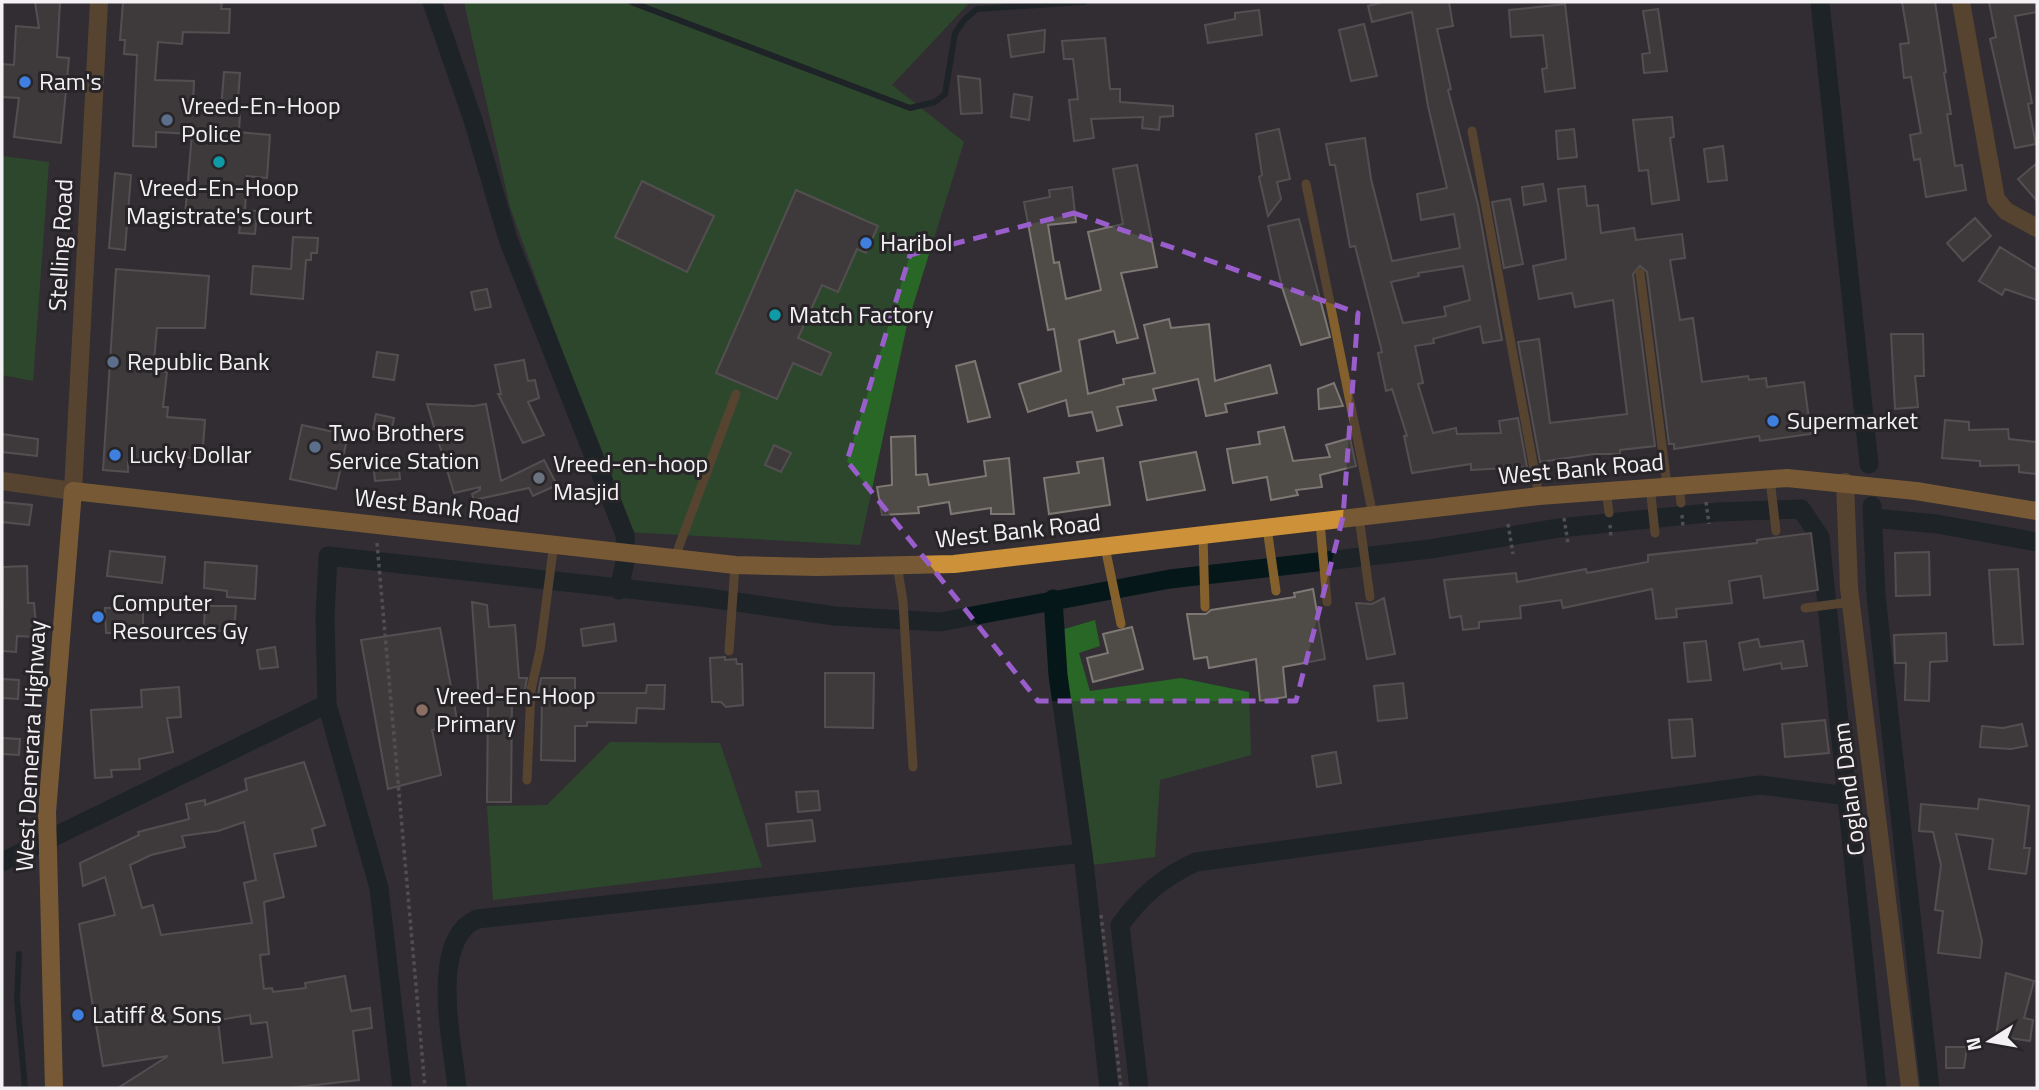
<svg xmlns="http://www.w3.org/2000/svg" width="2039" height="1090" font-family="'Titillium Web',sans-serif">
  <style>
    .green { fill: #296726 }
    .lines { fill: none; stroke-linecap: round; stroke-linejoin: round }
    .stream { stroke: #051719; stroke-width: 6 }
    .canal { stroke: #051719; stroke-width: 19 }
    .building { fill: #4f4b47; stroke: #7d7874; stroke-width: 2; fill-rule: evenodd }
    .path { stroke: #797579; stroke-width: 3.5; stroke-dasharray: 3.5 3.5; stroke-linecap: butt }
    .service { stroke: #84602d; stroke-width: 9 }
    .minor { stroke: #84602d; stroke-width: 18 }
    .tertiary { stroke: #84602d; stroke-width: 18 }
    .primary { stroke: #cc9139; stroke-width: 18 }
    .marked { fill: none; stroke: #995dcc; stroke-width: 5; stroke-dasharray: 14 9; stroke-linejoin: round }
    .shop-dot { fill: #3f7fe0; stroke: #282529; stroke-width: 2.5 }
    .service-dot { fill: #5c6f8a; stroke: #282529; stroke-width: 2.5 }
    .culture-dot { fill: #0f9aa8; stroke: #282529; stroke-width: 2.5 }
    .worship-dot { fill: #6b7280; stroke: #282529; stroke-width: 2.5 }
    .education-dot { fill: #8d6e63; stroke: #282529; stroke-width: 2.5 }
    .labels { text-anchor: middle; stroke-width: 6; stroke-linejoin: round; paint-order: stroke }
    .poi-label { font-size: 24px; fill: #f4f1f4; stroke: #282529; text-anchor: start }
    .street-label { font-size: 24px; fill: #f4f1f4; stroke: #282529 }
  </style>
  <rect width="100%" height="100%" fill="#322e33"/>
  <!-- green -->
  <path class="green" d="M464,2h506l-78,83 72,57 -57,183 -47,220 -232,-13 -118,-325z
    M2,156l47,6 -16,219 -31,-6z
    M1095,620l5,26 -21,7 11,38 91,-13 68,14 2,63 -91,25 -5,77 -71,9 -23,-236z
    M610,742l110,1 42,124 -269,33 -6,-94 60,-1z"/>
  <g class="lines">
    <!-- stream -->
    <path class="stream" d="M631,2l279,106 25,-6 10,-8 10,-61 9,-13 13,-11 107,-7
      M19,954l-2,45 8,89"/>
    <!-- canal -->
    <path class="canal" d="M432,2l41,118 35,119 117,296 1,22 -7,33
      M1820,2l49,462
      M1872,506l4,90 54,492
      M1873,518l64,6 100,18
      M1053,599l5,76 25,178 26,235
      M2,862l325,-158
      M402,1088l-23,-200 -52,-184 -2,-87 3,-61 373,41 134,19 105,6 230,-43 260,-30 129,-21 159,-16 83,-3 19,28 57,551
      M457,1088c-4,-43 -29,-148 20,-169l606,-66
      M1139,1088l-19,-163c21,-29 43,-48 76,-63l564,-77 88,11"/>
  </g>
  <!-- building -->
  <path class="building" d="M35,2h25l-3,55 12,1 -8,85 -47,-6 5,-39 -17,-1v-33l12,1 2,-39 23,2z
    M123,2h99l-1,7h9l-1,24 -46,-1 -1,12 -24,-2 -3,38 39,1 -1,26 28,2 3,-37 16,1 -3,41h3l-1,18 31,3 -3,43 -20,-2 -2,34 12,1 -2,23 -16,-1 2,-13 -56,-5 7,-81 -36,-2v15l-23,-1 4,-91 -13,-1 1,-14h-5z
    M1383,2h66l4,24 -16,3 14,60 -3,1 30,115 24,135 -19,3 -3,-17 -47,13 1,4 -19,3 8,37 -5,1 15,49 23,-5 1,6 44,-1 -2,-12 19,-3 9,49 -56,3v-6l-59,9 -8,-37h3l-15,-47 -6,2 -8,-38 4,-1 -27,-106 -5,1 -15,-82h-5l-4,-21 39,-6 6,41 21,82 68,-13 -6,-34 -33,6 -4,-26 30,-6 -19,-82 -16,-94 -40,10 -4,-16zM1463,266l7,34 -26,7 2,9 -43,7 -12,-41 28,-6 -1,-3z
    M1902,2h33l11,70 -2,1 7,41h-4l8,52 7,-1 4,25 -40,7 -6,-38 -6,1 -4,-25 11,-2 -10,-56 -7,1 -4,-34 9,-1z
    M1989,2h48v10l-22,4 17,87 -4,1 8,40 -21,4 -25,-109 6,-2z
    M1565,4l10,84 -30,4 -3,-23 5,-1 -4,-33 -32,2 -2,-27z
    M1658,9l9,62 -23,2 -2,-19 8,-1 -7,-42z
    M1259,10l3,25 -54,8 -3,-18 30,-6v-6z
    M1364,24l13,52 -26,5 -12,-51z
    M1045,30l-1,22 -33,5 -3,-22z
    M1105,38l5,51h10v13l53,4v10l-13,1 -1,13 -17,-2 1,-11 -52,2 3,19 -20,3 -5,-41 9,-1 -5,-40h-9l-2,-18z
    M958,76l22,3 2,34 -21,1z
    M1014,94l18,3 -3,23 -18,-3z
    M1672,117l2,20 -4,1 9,62 -27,4 -4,-34 -9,1 -6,-51z
    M1279,129l11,50 -13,3 4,17 -13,17 -9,-39 3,-2 -6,-41z
    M1574,129l3,28 -19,2 -2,-28z
    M1723,146l4,34 -19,2 -4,-33z
    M2037,163v38l-19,-22z
    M1137,165l20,102 -36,6 17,65 -21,5 -3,-12 -35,9 9,54 36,-10 -1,-5 32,-6 -11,-48 25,-6 2,9 38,-4 6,57 55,-16 7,28 -52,11 2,8 -21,4 -8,-37 -45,10 3,11 -39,7 5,18 -25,6 -5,-19 -23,4 -3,-16 -38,12 -9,-28 42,-13 -7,-42 -6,1 -24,-128 26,-5 -1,-7 23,-3 4,35 -28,3 6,38 5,-1 7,37 35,-9 -13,-58 35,-8 -10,-55z
    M115,173l16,2 -6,75 -16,-2z
    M642,181l72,35 -27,56 -72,-35z
    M1543,184l3,17 -22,4 -2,-18z
    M1585,186l2,20 11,-1 3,28 33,-5 2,12 46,-6 3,24 -15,2 10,60 13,-2 9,64 46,-6 1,4 17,-2 1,9 37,-5 7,52 -51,7 -1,-5 -85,13v-5h-5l-22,-172 -7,-6 -7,8 22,172 -35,4v4h-26l-54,8 -22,-120 21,-3 11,84 77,-9 -14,-114 -38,7 -3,-14 -33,6 -6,-33 33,-7 -8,-70z
    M796,190l82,36 -12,27 -9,-4 -19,43 -16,-7 -24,53 33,15 -10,22 -28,-12 -16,36 -61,-26z
    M1510,199l13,65 -19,4 -12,-66z
    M1975,218l16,18 -28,25 -16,-18z
    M1299,219l31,118 -29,8 -19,-58 -14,-61z
    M293,237l25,1 -1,15h-6v7h-5l-3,39 -52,-5 2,-28 38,3z
    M2000,247l37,23v30l-32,-11 -3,6 -23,-14z
    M116,269l93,7 -4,52h-48l-4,43 14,1 -4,35h5l-1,10 38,3 -3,39 -51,-5v9l-23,-1v10l-25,-2z
    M487,289l4,18 -16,3 -4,-18z
    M1891,334h32l1,42h-9l3,31 -23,2z
    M377,352l21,3 -4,25 -21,-3z
    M524,360l4,21 7,-1 4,18 -11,4 16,33 -21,8 -25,-49h3l-6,-29z
    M975,361l15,56 -22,5 -12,-56z
    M1334,383l9,23 -24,3 -1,-20z
    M427,404l47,2 12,-2 15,77 43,-21 13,25 -24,11 -4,-8 -55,12 -2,-6 8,-4v-3l-26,6z
    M376,414l18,4 -3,15 -18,-4z
    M1945,420l24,2v8l39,-1 1,10 28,3v32l-18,-2v-7l-39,1v-5l-38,-3z
    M302,425l46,10 -12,54 -46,-10z
    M1284,427l9,34 37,-4 -4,-12 24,-7 6,28 -36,9 2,12 -26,3 2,5 -27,5 -4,-23 -34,6 -6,-34 33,-5 -2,-12z
    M2,434l36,5 -1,17 -35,-4z
    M915,436l1,39 11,-1 2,11 57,-9 -2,-15 25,-3 5,56h-23v-6l-40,6 -2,-12 -31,5 1,6 -37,2 -5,-28 15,-2 -1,-48z
    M774,445l17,8 -10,19 -16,-7z
    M1196,452l9,38 -58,10 -7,-38z
    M398,458l2,21 -25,2 -2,-21z
    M1103,458l7,47 -61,9 -5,-36 35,-5 -2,-11z
    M2,502l30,3 -3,20 -27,-3z
    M1811,533l7,57 -54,8 -3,-22 -32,5 3,22 -56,6 1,8 -21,2 -4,-30 -89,19 -2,-8 -41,6 1,12 -42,4v6l-16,2 -2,-14 -11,2 -6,-38 72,-7 1,9 69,-13 1,4 61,-11v-7l109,-12v-3z
    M110,551l55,6 -3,26 -55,-7z
    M1929,552l1,43 -34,1 -1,-43z
    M205,562l52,4 -2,33 -28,-2v-6l-23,-3z
    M27,566l1,37h6l3,34 -20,-1 -1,16 -14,-1 1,-84z
    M2018,569l5,75 -29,1 -5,-75z
    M1313,589l12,70 -42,8 3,30 -26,4 -4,-42 -47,9 -2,-11 -13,2 -7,-45h19l5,-4 84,-13 -1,-4z
    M1384,598l11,56 -28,5 -11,-56 16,1z
    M472,602l15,3 2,22 26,-2 4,53h8l-3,17 -12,1 -1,106h-24l1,-102 -9,1z
    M205,606h31l-2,26 -24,-2 1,-4h-7z
    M143,607v26h-37l-1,-25z
    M614,624l2,17 -33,5 -2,-17z
    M1132,627l11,42 -50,13 -6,-24 21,-5 -5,-19z
    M440,628l18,97 -26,5 9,45 -53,14 -27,-149z
    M1946,633l1,28 -17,1 -1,39 -24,-1 1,-37h-11l-1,-28z
    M1758,639l2,8 43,-6 4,25 -25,3 -1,-6 -37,7 -5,-27z
    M1706,641l5,39 -23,2 -4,-39z
    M275,647l3,20 -18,2 -3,-19z
    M725,657v3l11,-1 1,5h5l1,41 -17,2 -5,-5h-9l-2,-44z
    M825,673h49l-1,55 -48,-1z
    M541,678h34v15h71l1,-8h18l-1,24 -27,-1 -1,15 -49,-1v4h-12v35l-34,-1 1,-66h-4z
    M2,679l17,1 -1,19 -16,-1z
    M1403,683l4,35 -29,3 -4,-35z
    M179,687l2,30 -14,1 6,34 -34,7 1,10 -29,1 1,7 -17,1 -4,-68 51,-3 -1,-17z
    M1692,719l3,37 -23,2 -3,-38z
    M1825,720l4,33 -44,4 -3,-33z
    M2022,724l5,22 -16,3 -31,-2 2,-21 21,2z
    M2,738l18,1 -1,16 -17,-1z
    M1336,752l5,31 -24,4 -5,-31z
    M304,762l21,63 -13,4 4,17 -42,8 10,43 -20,5 5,52 -9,1 4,34 8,-1 1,4 33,-4 -1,-5 40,-7 6,35 19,-3 2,20 -19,3 6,49 -70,8h-171l50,-32 -65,10 -24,-142 36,-9 -10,-38 -22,9 -3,-23 59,-28 -1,-3 51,-13 -3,-15 19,-4v5l42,-15 -2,-11zM244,822l12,58 -12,3 8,40 -91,12 -8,-30 -11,3 -12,-43 21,-10 34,-8 -3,-11 36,-5zM250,1015l1,9 16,-2 5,35 -49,6 -5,-43z
    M818,791l2,19 -22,2 -2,-20z
    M1979,799l50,7 -5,42h6l-4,26 -37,-5 4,-30 -37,-5 26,107 -2,17 -42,-5 5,-42 -8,-1 6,-45 -8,-33 -14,-1 2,-27 57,5z
    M812,820l3,21 -47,5 -2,-22z
    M2006,973l28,8 -10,37 9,2 -3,21 -34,-5z
    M1946,1047h21l-3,21h-18z"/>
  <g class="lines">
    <!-- path -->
    <path class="path" d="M1706,502l3,22
      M1682,515l1,12
      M1564,518l4,25
      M1508,524l5,30
      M1610,525l1,13
      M377,543l48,545
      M1101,915l20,173"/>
    <!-- service -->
    <path class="service" d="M1472,131l67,365
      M1306,184l67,332
      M1640,273l27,212
      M1770,479l6,52
      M1679,485l2,18
      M1650,486l5,47
      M1606,490l3,23
      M1359,517l11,80
      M1320,522l7,80
      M1267,528l9,63
      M1203,535l2,72
      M1105,547l16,77
      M675,557l61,-163
      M897,565l6,36 10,166
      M1805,608l46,-6
      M729,651l6,-86
      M527,780l4,-90 9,-40 14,-107"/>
    <!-- minor -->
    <path class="minor" d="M1961,2l35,197 10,12 31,17
      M2,481l71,10
      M1845,482l4,106 61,500"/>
    <!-- tertiary -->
    <path class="tertiary" d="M73,491l26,-489"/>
    <!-- primary -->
    <path class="primary" d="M54,1088l-7,-276 26,-321 662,74 82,2 137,-3 585,-68 248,-18 129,13 121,20"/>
  </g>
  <!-- marked area -->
  <path d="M0 0H2039V1090H0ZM1074,213l284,100 -15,204 -47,184h-258l-191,-240 63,-206z" fill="#322e33" fill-opacity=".55" fill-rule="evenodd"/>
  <path class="marked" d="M1074,213l284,100 -15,204 -47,184h-258l-191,-240 63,-206z"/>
  <!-- markers -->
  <g class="shop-dot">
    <circle cx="25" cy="82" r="7"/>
    <circle cx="866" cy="243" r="7"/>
    <circle cx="1773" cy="421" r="7"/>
    <circle cx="115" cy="455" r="7"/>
    <circle cx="98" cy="617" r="7"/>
    <circle cx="78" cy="1015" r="7"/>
  </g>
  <g class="service-dot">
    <circle cx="167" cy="120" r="7"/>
    <circle cx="113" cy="362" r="7"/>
    <circle cx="315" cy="447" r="7"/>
  </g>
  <g class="culture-dot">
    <circle cx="219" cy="162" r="7"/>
    <circle cx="775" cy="315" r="7"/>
  </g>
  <circle class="worship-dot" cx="539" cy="478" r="7"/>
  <circle class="education-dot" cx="422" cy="710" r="7"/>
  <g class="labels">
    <!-- poi labels -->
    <g class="poi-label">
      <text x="39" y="90">Ram's</text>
      <text x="181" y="114">Vreed-En-Hoop<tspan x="181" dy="28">Police</tspan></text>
      <text x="219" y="196" text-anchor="middle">Vreed-En-Hoop<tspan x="219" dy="28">Magistrate's Court</tspan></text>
      <text x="880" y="251">Haribol</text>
      <text x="789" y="323">Match Factory</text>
      <text x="127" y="370">Republic Bank</text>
      <text x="1787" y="429">Supermarket</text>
      <text x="329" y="441">Two Brothers<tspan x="329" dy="28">Service Station</tspan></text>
      <text x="129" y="463">Lucky Dollar</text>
      <text x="553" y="472">Vreed-en-hoop<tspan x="553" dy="28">Masjid</tspan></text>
      <text x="112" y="611">Computer<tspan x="112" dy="28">Resources Gy</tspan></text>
      <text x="436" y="704">Vreed-En-Hoop<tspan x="436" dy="28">Primary</tspan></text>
      <text x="92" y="1023">Latiff &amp; Sons</text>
    </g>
    <!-- street labels -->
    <g class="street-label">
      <text transform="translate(61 245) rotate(-87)" y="8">Stelling Road</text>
      <text transform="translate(1581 469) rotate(-5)" y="8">West Bank Road</text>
      <text transform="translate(437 506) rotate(6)" y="8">West Bank Road</text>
      <text transform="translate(1018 531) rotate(-6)" y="8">West Bank Road</text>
      <text transform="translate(31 746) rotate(-87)" y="8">West Demerara Highway</text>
      <text transform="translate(1849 789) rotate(-97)" y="8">Cogland Dam</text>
    </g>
  </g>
  <!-- border -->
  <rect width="2039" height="1090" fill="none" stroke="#f4f1f4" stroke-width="7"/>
  <!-- north arrow -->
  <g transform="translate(1990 1041) rotate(259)" stroke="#282529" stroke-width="5" paint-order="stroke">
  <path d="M0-5L12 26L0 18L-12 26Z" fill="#f4f1f4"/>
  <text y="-10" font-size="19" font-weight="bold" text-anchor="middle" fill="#f4f1f4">N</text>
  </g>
</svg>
